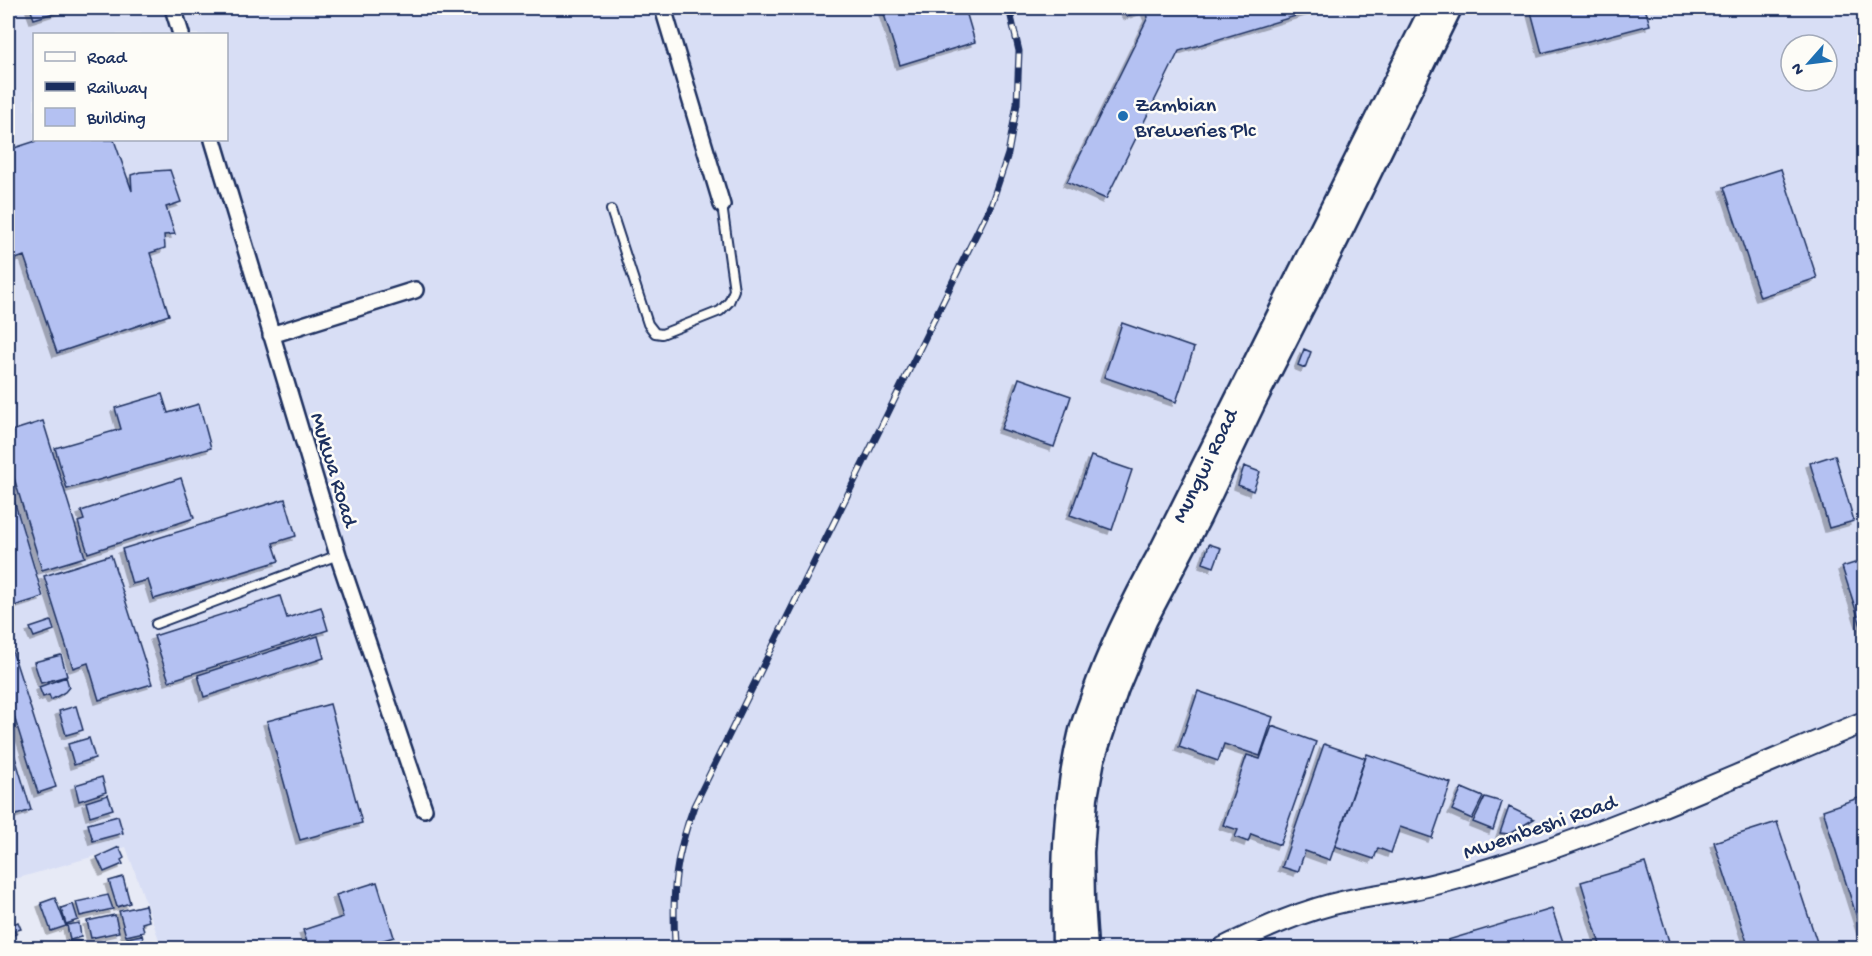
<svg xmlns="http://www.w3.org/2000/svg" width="1872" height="956" font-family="'Gochi Hand',sans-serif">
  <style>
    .built { fill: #d8def5; fill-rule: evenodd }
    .building { fill: #b4c1f2; stroke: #1b2f5e; stroke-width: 1.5; filter: url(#shadow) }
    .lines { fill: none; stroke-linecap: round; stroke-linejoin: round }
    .service-casing { stroke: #1b2f5e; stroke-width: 12 }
    .minor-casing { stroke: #1b2f5e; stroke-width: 20 }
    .tertiary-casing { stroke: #1b2f5e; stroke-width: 24 }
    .secondary-casing { stroke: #1b2f5e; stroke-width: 27 }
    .service { stroke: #fdfcf7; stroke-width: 8 }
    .minor { stroke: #fdfcf7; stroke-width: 15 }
    .tertiary { stroke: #fdfcf7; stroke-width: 20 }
    .secondary { stroke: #fdfcf7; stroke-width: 22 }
    .rail-casing { stroke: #1b2f5e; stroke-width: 7 }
    .rail { stroke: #fdfcf7; stroke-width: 4.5; stroke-dasharray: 14; stroke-linecap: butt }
    .poi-dot { fill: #1f6fb2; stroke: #fdfcf7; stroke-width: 2 }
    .labels { text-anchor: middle; stroke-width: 5; stroke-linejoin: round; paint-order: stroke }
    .poi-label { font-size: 22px; fill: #1b2f5e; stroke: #fdfcf7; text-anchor: start }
    .street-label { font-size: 22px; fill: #1b2f5e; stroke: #fdfcf7 }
  </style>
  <defs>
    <filter id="shadow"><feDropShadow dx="-4" dy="4" stdDeviation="0" flood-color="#0004"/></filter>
  </defs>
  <rect width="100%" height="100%" fill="#e7eaf6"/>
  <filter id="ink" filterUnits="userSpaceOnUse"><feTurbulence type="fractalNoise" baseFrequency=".0167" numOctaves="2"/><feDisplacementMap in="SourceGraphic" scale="12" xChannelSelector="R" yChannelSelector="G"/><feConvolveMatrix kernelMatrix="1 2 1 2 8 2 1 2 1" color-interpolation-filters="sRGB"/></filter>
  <g filter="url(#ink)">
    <!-- built -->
    <path class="built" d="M8,8h1856v940h-1702l-36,-101 -118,34zM34,34h192v106h-192zM1791,45h36v36h-36z"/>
    <!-- building -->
    <path class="building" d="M30,8h40l-36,11z
      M882,8h83l10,34 -75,23z
      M1124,8h198l-143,43 -73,148 -39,-17 81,-165 -3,-7 -18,6z
      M1530,8h115l5,17 -108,28z
      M39,140h75l18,51 -1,-16 9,-3 30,-2 11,32 -15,5 9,27 -11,1 1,13 -15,5 19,62 -112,38 -33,-97 -16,6v-44l6,-2 -6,-16 1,14h-1v-64z
      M1781,169l36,109 -57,19 -36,-110z
      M1122,323l72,25 -18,54 -72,-25z
      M1304,349l7,3 -6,16 -7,-3z
      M1019,378l52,18 -17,51 -53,-18z
      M162,394l6,19 31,-9 12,44 -144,41 -12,-41 66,-19 -6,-21z
      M43,421l42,136 -43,13 -34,-112v-26z
      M1835,455l19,66 -25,7 -19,-65z
      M1091,456l41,14 -20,60 -42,-15z
      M1244,466l16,6 -7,19 -15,-6z
      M181,478l13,40 -106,35 -10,-31 6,-2 -3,-9z
      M8,480l35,117 -35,11z
      M285,499l11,37 -23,7 6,18 -125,38 -6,-19 -16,4 -10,-35z
      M1209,544l12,4 -7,19 -11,-4z
      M111,555l41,129 -53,16 -11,-37 -15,5 -29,-92z
      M1864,560v71l-1,1 -21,-65z
      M280,596l7,22 34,-11 7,23 -159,51 -15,-45z
      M51,621l3,9 -20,7 -4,-9z
      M318,636l6,22 -120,39 -6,-22z
      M11,647l45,140 -18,6 -30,-96v-48z
      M61,655l6,21 -26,7 -7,-21z
      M66,677l3,10 -4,5 -14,8 -2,-5 -6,2 -4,-10z
      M1198,691l75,26 -13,39 -36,-12 -6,17 -39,-14z
      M330,704l32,119 -62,17 -33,-119z
      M76,706l7,24 -17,5 -7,-24z
      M1272,726l44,16 -36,103 -29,-11 -3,8 -13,-5 3,-7 -15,-5 24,-70 13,4z
      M8,734l23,76 -23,8z
      M89,738l6,20 -21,7 -6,-21z
      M1324,744l41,14 -35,102 -25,-9 -7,21 -16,-5z
      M1367,754l84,29 -19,55 -32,-11 -9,26 -13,-5 -4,11 -39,-13z
      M102,777l4,15 -27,9 -4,-16z
      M1462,788l21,9 -11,22 -20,-9z
      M108,795l5,14 -23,7 -4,-14z
      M1864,796v144l-41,-130z
      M1485,797l17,5 -9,28 -20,-8z
      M1509,807l25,12 -25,15 -9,-1z
      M118,816l5,17 -30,8 -5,-17z
      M1777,822l42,126h-70l-35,-106z
      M119,847l5,11 -3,2 2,4 -19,8 -7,-15z
      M1645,863l26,85h-70l-20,-66z
      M123,877l7,26 -13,4 -8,-26z
      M377,882l17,55 -38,11h-47l-6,-18 40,-13 -7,-22z
      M108,895l5,14 -33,7 -4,-14z
      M55,898l11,28 -15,5 -10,-28z
      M73,904l5,16 -12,4 -5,-16z
      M145,905l4,16 -7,2 2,9 -18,4 -7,-25z
      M1552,909l13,39h-115l-2,-8z
      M115,915l4,17 -28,6 -4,-17z
      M18,922l3,7 -7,2 2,3 -7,3 -1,-11z
      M79,923l2,14 -11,3 -3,-15z
      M142,935l3,12 3,1h-18l-3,-10z
      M80,941l1,7h-22l-1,-6z
      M122,944l1,4h-36z"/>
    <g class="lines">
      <!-- service casing -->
      <g class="service-casing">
        <path id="service" d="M611,210l37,114 7,9 7,1 58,-23 9,-9 5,-12 -12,-85
          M156,624l182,-69"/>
      </g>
      <!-- minor casing -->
      <g class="minor-casing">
        <path id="minor" d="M173,8l8,26
          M663,8l59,197
          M213,140l125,415 86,254
          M271,335l144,-45"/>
      </g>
      <!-- tertiary casing -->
      <g class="tertiary-casing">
        <path id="tertiary" d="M1223,948c39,-19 80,-38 123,-47 20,-5 42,-7 62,-11 33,-6 65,-16 97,-26 123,-39 240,-93 359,-142"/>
      </g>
      <!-- secondary casing -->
      <g class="secondary-casing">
        <path id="secondary" d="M1064,948c-1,-71 -1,-143 16,-213 3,-14 9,-26 13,-39 18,-51 42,-98 68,-145l271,-543
          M1086,948l-3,-46 -1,-50 4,-55 7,-38 24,-71 28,-67 54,-103 56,-118 82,-161 113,-231"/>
      </g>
      <!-- service -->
      <use href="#service" class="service"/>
      <!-- minor -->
      <use href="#minor" class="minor"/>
      <!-- tertiary -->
      <use href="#tertiary" class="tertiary"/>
      <!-- secondary -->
      <use href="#secondary" class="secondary"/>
      <!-- rail casing -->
      <g class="rail-casing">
        <path id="rail" d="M675,944c-3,-55 0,-86 19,-138l298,-604 16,-48 9,-50 2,-53 -10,-43"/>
      </g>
      <!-- rail -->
      <use href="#rail" class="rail"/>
    </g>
  </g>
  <!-- markers -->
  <circle class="poi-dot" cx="1123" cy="116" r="6"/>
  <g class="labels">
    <!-- poi labels -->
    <g class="poi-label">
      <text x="1135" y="111">Zambian<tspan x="1135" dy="25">Breweries Plc</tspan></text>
    </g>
    <!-- street labels -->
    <g class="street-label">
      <text transform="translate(1203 465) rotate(-64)" y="8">Mungwi Road</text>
      <text transform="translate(336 469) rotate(73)" y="8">Mukwa Road</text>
      <text transform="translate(1539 825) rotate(-19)" y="8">Mwembeshi Road</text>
    </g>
  </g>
  <!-- margin -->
  <rect width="1872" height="956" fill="none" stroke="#fdfcf7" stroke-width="30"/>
  <rect x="15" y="15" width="1842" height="926" fill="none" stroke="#1b2f5e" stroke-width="2" filter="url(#ink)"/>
  <!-- legend -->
  <rect x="33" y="33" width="195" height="108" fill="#fdfcf7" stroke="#a3aaba" stroke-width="1.5"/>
  <rect x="45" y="52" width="30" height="9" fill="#fdfcf7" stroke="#a3aaba" stroke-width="1.5"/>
  <text x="87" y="63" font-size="18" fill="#1b2f5e">Road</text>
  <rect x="45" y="82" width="30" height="9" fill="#1b2f5e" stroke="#a3aaba" stroke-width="1.5"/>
  <text x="87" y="93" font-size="18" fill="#1b2f5e">Railway</text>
  <rect x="45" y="108" width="30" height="18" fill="#b4c1f2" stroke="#a3aaba" stroke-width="1.5"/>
  <text x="87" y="123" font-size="18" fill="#1b2f5e">Building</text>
  <!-- north arrow -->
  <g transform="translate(1809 63) rotate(242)"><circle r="28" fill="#fdfcf7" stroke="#a3aaba" stroke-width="1.5"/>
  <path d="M0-4.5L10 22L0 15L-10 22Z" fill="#1f6fb2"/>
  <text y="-9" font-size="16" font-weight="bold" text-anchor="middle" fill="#1b2f5e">N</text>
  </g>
</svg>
